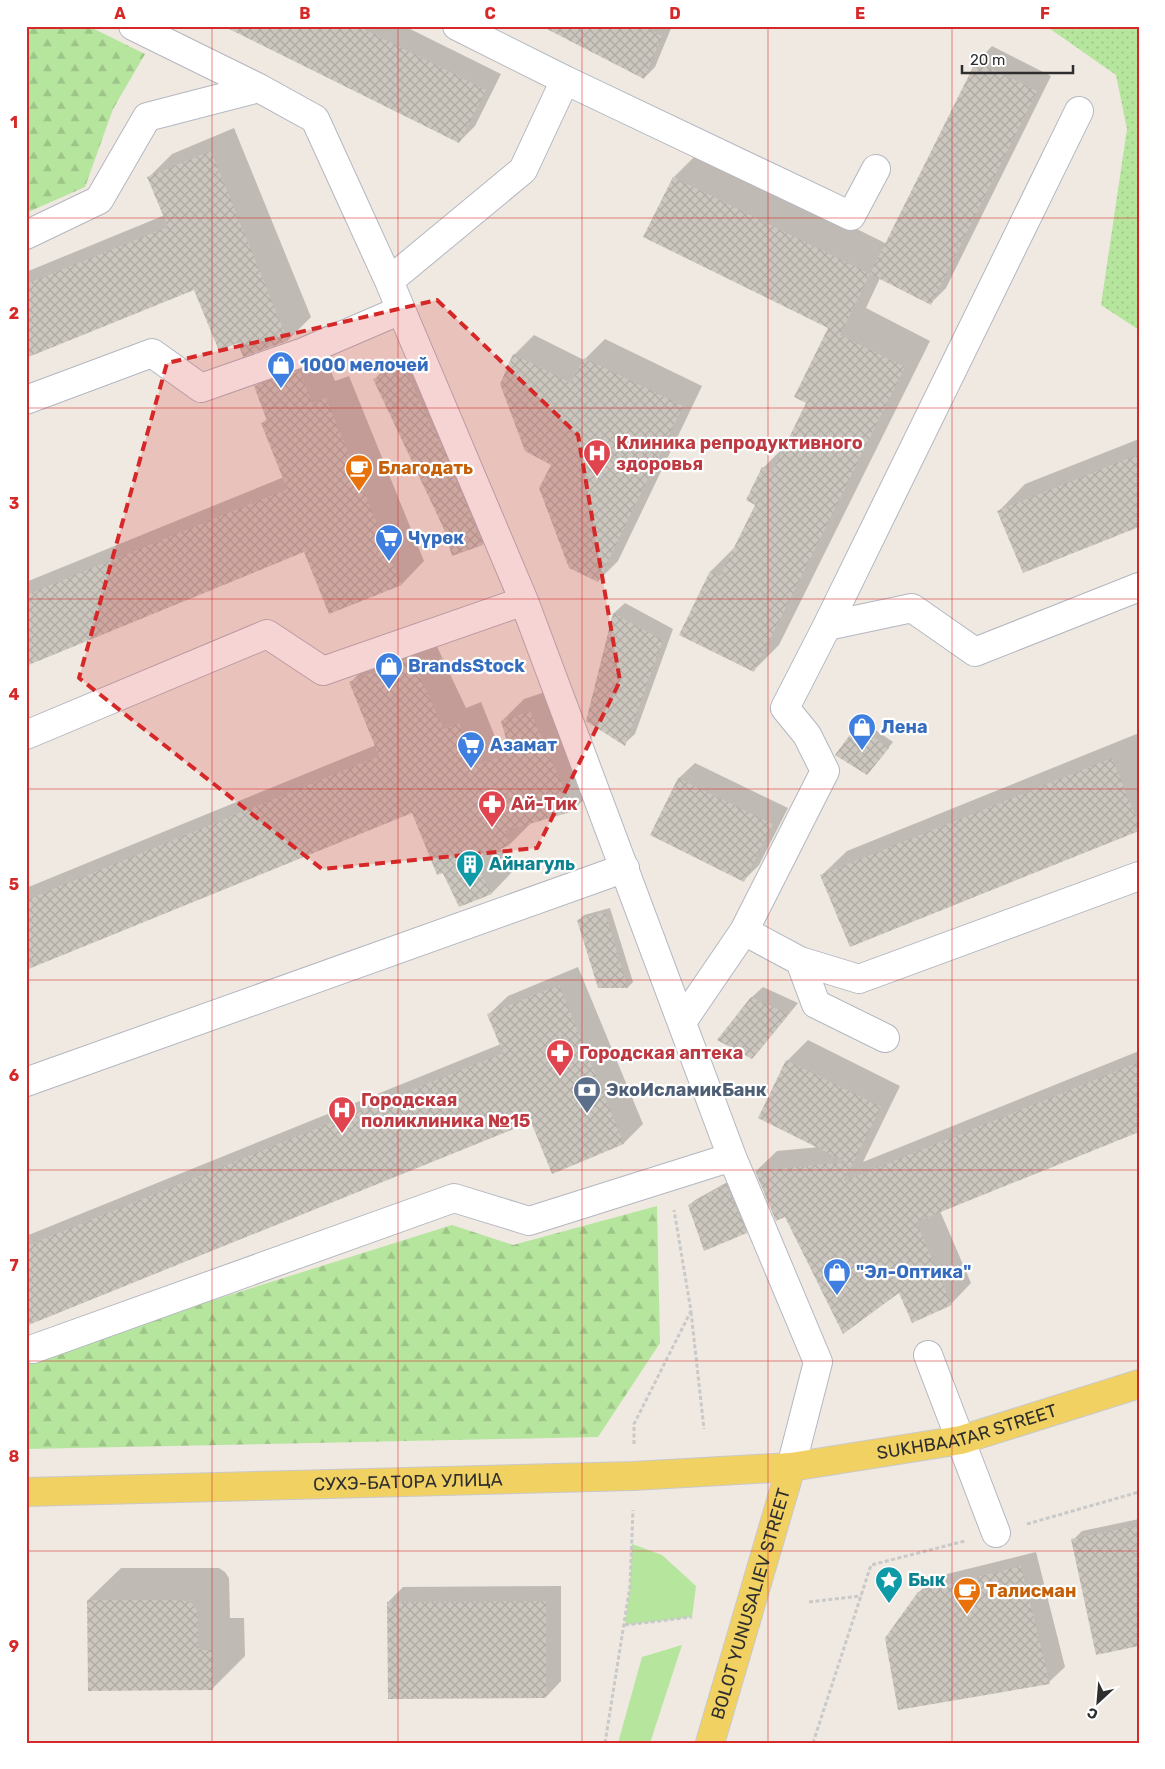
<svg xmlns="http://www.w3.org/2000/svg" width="1165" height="1769" font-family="Rubik,sans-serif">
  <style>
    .grass { fill: #b6e59e }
    .forest { fill: url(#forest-firs) }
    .park { fill: url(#park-dots) }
    .shadow { fill: #0003 }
    .building { fill: url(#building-cross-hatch) }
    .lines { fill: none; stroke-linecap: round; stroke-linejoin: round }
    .minor-casing { stroke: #b4b7c1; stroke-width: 30 }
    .major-casing { stroke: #c9c9c9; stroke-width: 30 }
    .path { stroke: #c9c9c9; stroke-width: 3; stroke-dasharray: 4 2.5; stroke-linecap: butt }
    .minor { stroke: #fff; stroke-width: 28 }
    .major { stroke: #f2d163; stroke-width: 28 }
    .marked { fill: #d62828; fill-opacity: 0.2; stroke: #d62828; stroke-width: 4; stroke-dasharray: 10 6; stroke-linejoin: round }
    .grid { fill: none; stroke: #d62828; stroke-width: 1; stroke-opacity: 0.55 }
    .labels { text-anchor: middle; stroke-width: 4.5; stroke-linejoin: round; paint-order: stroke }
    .shop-label { font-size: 18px; font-weight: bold; fill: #366cbe; stroke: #fff; text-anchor: start }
    .health-label { font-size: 18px; font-weight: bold; fill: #be3a42; stroke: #fff; text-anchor: start }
    .food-label { font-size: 18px; font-weight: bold; fill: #c56008; stroke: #fff; text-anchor: start }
    .culture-label { font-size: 18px; font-weight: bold; fill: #0d838f; stroke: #fff; text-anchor: start }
    .service-label { font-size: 18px; font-weight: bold; fill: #4e5e75; stroke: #fff; text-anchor: start }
    .street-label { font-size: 18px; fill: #2e2e2e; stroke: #fff }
    .neatline { fill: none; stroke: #d62828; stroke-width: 2 }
    .grid-label { font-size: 16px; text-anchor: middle; font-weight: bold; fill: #d62828 }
  </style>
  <defs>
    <pattern id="forest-firs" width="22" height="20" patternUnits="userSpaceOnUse" patternTransform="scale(1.25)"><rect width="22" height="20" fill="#b6e59e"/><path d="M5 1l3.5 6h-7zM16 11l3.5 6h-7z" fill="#9dc588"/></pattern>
    <pattern id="park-dots" width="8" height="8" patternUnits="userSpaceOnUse" patternTransform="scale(1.25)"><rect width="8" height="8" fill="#b6e59e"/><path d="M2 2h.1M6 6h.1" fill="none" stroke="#9dc588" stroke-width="1.8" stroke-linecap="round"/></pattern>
    <pattern id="building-cross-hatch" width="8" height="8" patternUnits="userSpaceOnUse" patternTransform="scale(1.25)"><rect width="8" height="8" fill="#cbc7bf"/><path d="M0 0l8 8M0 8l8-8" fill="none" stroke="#afaba4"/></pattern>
  </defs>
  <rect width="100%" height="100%" fill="#efe9e1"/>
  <!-- grass -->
  <path class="grass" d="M632,1544l30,11 34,31 -4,31 -67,8 5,-39z
    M682,1645l-32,98h-32l24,-86z"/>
  <!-- forest -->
  <path class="forest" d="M26,26h62l57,28 -32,55 -28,78 -59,26z
    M657,1206l3,137 -62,94 -572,12v-90l426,-134 61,20z"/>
  <!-- park -->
  <path class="park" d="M1046,26h93v304l-38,-25 26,-176 -11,-54z"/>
  <!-- shadow -->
  <path class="shadow" d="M225,26h179l97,48 -26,52 -16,16z
    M565,26h107l-17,41 -11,11z
    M992,46l59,30 -105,212 -15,15 -51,-25 -14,30 64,33 -151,304 -26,26 -73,-37 31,-63 25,-25 21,-42 6,-36 24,-24 21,-42 21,-74 -155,-151 26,-26 187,93 90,-182z
    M234,128l77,189 -23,23 -44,15 -5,-13 -45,-54 -168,69v-85l139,-57 -16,-38 23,-23z
    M534,335l50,25 21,-21 97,47 -84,175 -20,20 -45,-117 -39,-109z
    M322,348l13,33 14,-5 75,185 -22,23 -72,29 -25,-62 -279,113v-82l258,-105 -21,-54 5,-5 -12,-32 22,-23z
    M412,360l78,176 -8,8 -107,-165 7,-8z
    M1139,439v86l-140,-14 26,-27z
    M625,603l48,26 -38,105 -11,10 -36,-24 26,-107z
    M432,636l34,72 15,-6 17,42 10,-3 -6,-20 22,-22 27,-9 44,99 -22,21 -41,12 -22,22 -10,4 13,23 -21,22 -33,12 -47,-93 -386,157v-81l350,-143 -25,-63 21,-22z
    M862,721l31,21 -21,26 -14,-42z
    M1139,733v96l-317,46 25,-24z
    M695,763l93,45 -29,57 -15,15 -93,-45 28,-57z
    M610,908l23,74 -5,5h-29l-20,-67 5,-5z
    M578,967l65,157 -19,19 -71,29 -21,-52 -506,205v-89l475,-192 -12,-30 19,-18z
    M763,987l35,16 -36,44 -10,11 -33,-18 33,-43z
    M808,1040l92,46 -37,76 276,-111v80l-199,80 31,72 -20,21 -52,-13 -114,-75 -29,-45 21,-20 42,-4 -60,-30 28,-56z
    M731,1180l20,47 -5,5 -56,-27 5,-5z
    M1139,1519v126l-66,-105 9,-9z
    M1036,1552l29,115 -16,15 -130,-90 16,-15z
    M121,1568h98l6,4 4,6 1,40h14l1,38 -33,33 -124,-89z
    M561,1586v95l-15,16 -158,-95 15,-15z"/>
  <!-- building -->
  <path class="building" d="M223,26h135l128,64 -27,53z
    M541,26h103l18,10 -18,43z
    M976,61l61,30 -106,214 -61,-31z
    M211,151l77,190 -45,16 -5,-14 -19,8 -25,-61 -168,68v-74l142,-57 -21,-50z
    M673,177l197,97 -30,61 65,32 -151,305 -75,-37 31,-64 10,5 35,-71 -9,-5 16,-33 10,5 34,-69 -12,-6 34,-69 -185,-91z
    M513,354l58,29 13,-25 99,48 -85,176 -29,-14 -30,-80 12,-23 -26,-14 -25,-67z
    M404,367l29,63h2l48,115 -31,11 -9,-29 -70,-148z
    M299,370l13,33 14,-5 76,187 -73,29 -25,-62 -278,114v-71l261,-106 -26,-66 6,-2 -13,-35z
    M1139,454v73l-116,46 -26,-62z
    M613,613l50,27 -38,106 -39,-25z
    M411,657l33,72 15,-6 17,42 34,-12 -9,-32 29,-10 44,100 -69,20 5,14 -36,15 18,34 -33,13 -16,-34 -6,2 -25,-62 -386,157v-70l353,-144 -30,-74z
    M857,725l32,23 -22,27 -32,-20z
    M1112,758l27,66v7l-289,116 -30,-72z
    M678,778l95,46 -29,58 -94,-47z
    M605,912l23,76h-30l-21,-68z
    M559,985l65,159 -72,30 -21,-52 -505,204v-80l477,-193 -16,-39z
    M751,997l38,17 -37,45 -35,-19z
    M786,1060l95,47 -37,74 295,-119v70l-223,90 36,83 -40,18 -13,-30 -56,41 -58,-117 -9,4 -21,-50 91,-9 -88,-44z
    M726,1184l21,49 -43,18 -16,-46z
    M1139,1525v121l-43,9 -25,-116z
    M1021,1566l29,118 -152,26 -13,-72 33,-46z
    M87,1600h88l11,1 7,3 4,7 1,6v33h14l1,40 -125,1z
    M546,1601v97l-158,1 -1,-97z"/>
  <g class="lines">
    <!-- minor casing -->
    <g class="minor-casing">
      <path id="minor" d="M133,26l126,62 56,31 74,162
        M457,26l108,54 -42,90 -134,111 135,320 208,556 86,205 -27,105
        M565,80l286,136 25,-47
        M26,235l73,-35 48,-83 112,-29
        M26,400l126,-47 49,35 100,-35 100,-43
        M827,626l85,-18 63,44 164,-65
        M26,735l241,-101 56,37 201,-70
        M744,931l81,-160 -18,-36 -22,-27 42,-82 252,-515
        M800,961l16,43 69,34
        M682,1022l62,-91 56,30 59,18 280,-103
        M26,1082l599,-214
        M33,1349l421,-151 75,23 203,-64
        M928,1355l68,178"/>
    </g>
    <!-- major casing -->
    <g class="major-casing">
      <g id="major">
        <path id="s1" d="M26,1492l607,-16 158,-9 170,-27 178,-56"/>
        <path id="s2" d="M710,1743l81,-276"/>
      </g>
    </g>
    <!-- path -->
    <path class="path" d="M691,1312l13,117
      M634,1444v-20l57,-113 -17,-101
      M1027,1524l112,-32
      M809,1602l52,-6
      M625,1625l67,-8
      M605,1743l25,-157 3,-76
      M813,1743l58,-178 94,-24"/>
    <!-- minor -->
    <use href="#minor" class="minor"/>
    <!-- major -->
    <use href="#major" class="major"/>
  </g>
  <!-- marked area -->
  <path class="marked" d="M437,300l141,135 42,246 -83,167 -215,21 -243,-191 88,-315z"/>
  <!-- grid -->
  <path class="grid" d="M212,26v1717M398,26v1717M582,26v1717M768,26v1717M952,26v1717M26,218h1113M26,408h1113M26,599h1113M26,789h1113M26,980h1113M26,1170h1113M26,1361h1113M26,1551h1113"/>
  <!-- icons -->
  <defs>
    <g id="shop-pin" transform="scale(1.4375)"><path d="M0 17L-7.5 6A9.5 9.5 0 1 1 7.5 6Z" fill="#3f7fe0" stroke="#fff"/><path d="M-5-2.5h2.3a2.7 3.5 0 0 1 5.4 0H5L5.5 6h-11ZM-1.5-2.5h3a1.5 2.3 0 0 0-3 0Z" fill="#fff"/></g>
    <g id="hospital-pin" transform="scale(1.4375)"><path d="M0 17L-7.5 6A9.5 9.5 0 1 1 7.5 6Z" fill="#e0444e" stroke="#fff"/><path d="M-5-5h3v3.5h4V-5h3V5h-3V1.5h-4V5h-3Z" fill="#fff"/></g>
    <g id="cafe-pin" transform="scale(1.4375)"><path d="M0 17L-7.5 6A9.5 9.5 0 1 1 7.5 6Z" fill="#e8710a" stroke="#fff"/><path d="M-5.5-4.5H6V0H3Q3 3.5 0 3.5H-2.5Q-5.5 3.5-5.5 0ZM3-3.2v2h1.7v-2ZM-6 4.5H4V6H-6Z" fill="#fff"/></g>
    <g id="supermarket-pin" transform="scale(1.4375)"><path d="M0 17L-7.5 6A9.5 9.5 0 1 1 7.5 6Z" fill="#3f7fe0" stroke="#fff"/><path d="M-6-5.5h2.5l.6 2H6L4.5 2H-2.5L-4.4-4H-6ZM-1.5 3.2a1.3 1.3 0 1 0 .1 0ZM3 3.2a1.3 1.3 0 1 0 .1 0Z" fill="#fff"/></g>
    <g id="pharmacy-pin" transform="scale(1.4375)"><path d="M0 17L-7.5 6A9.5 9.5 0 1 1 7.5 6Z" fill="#e0444e" stroke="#fff"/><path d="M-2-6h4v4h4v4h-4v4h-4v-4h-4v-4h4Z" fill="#fff"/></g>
    <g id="building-pin" transform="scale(1.4375)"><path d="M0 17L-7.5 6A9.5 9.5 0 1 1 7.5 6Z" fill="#0f9aa8" stroke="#fff"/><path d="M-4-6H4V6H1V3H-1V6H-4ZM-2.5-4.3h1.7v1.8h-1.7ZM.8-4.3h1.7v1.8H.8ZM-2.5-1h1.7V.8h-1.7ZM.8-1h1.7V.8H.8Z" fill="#fff"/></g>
    <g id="bank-pin" transform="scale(1.4375)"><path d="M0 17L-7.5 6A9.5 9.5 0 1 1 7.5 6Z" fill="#5c6f8a" stroke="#fff"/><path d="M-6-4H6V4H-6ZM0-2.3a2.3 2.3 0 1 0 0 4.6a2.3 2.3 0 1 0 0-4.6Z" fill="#fff"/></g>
    <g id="sight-pin" transform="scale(1.4375)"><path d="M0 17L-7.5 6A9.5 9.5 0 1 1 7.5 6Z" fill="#0f9aa8" stroke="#fff"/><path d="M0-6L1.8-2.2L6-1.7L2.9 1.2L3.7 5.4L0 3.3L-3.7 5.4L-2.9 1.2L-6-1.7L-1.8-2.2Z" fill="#fff"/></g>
  </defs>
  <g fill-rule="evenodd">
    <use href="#shop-pin" x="281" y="365"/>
    <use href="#hospital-pin" x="597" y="453"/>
    <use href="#cafe-pin" x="359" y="468"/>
    <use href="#supermarket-pin" x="389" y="538"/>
    <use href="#shop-pin" x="389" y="666"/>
    <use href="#shop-pin" x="862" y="727"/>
    <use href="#supermarket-pin" x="471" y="745"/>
    <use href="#pharmacy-pin" x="492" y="804"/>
    <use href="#building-pin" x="470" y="864"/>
    <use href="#pharmacy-pin" x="560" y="1053"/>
    <use href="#bank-pin" x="587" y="1090"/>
    <use href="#hospital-pin" x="342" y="1110"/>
    <use href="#shop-pin" x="837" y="1272"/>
    <use href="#sight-pin" x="889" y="1580"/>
    <use href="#cafe-pin" x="967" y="1591"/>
  </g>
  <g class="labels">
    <!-- shop labels -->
    <g class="shop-label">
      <text x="300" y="371">1000 мелочей</text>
      <text x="408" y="544">Чүрөк</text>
      <text x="408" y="672">BrandsStock</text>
      <text x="881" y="733">Лена</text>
      <text x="490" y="751">Азамат</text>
      <text x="856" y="1278">"Эл-Оптика"</text>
    </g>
    <!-- health labels -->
    <g class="health-label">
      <text x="616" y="449">Клиника репродуктивного<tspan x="616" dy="21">здоровья</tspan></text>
      <text x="511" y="810">Ай-Тик</text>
      <text x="579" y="1059">Городская аптека</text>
      <text x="361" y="1106">Городская<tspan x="361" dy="21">поликлиника №15</tspan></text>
    </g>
    <!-- food labels -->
    <g class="food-label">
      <text x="378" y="474">Благодать</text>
      <text x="986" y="1597">Талисман</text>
    </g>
    <!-- culture labels -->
    <g class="culture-label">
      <text x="489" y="870">Айнагуль</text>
      <text x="908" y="1586">Бык</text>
    </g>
    <!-- service labels -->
    <g class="service-label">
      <text x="606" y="1096">ЭкоИсламикБанк</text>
    </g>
    <!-- street labels -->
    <g class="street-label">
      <text dy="6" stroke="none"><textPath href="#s1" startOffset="945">SUKHBAATAR STREET</textPath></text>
      <text dy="6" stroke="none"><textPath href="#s1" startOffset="382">СУХЭ-БАТОРА УЛИЦА</textPath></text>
      <text dy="6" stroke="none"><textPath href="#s2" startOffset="145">BOLOT YUNUSALIEV STREET</textPath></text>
    </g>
  </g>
  <!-- border -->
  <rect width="1165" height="1769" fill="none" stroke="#ffffff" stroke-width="55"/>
  <!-- north arrow -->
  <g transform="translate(1098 1702) rotate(206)" stroke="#ffffff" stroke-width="4" paint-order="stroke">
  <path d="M0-4L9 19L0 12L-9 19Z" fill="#2e2e2e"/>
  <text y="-8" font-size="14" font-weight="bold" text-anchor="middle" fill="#2e2e2e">С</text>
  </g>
  <!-- scale -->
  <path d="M962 65v8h111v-8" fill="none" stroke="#2e2e2e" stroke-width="2.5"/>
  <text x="970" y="65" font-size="15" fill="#2e2e2e" stroke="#ffffff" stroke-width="4" paint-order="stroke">20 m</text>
  <rect x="28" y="28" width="1110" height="1714" class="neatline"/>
  <g class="grid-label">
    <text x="120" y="19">A</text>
    <text x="305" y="19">B</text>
    <text x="490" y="19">C</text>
    <text x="675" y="19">D</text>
    <text x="860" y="19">E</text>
    <text x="1045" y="19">F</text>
    <text x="14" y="128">1</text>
    <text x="14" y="319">2</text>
    <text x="14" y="509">3</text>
    <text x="14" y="700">4</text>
    <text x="14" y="890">5</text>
    <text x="14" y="1081">6</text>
    <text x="14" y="1271">7</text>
    <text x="14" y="1462">8</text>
    <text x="14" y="1652">9</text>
  </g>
</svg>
